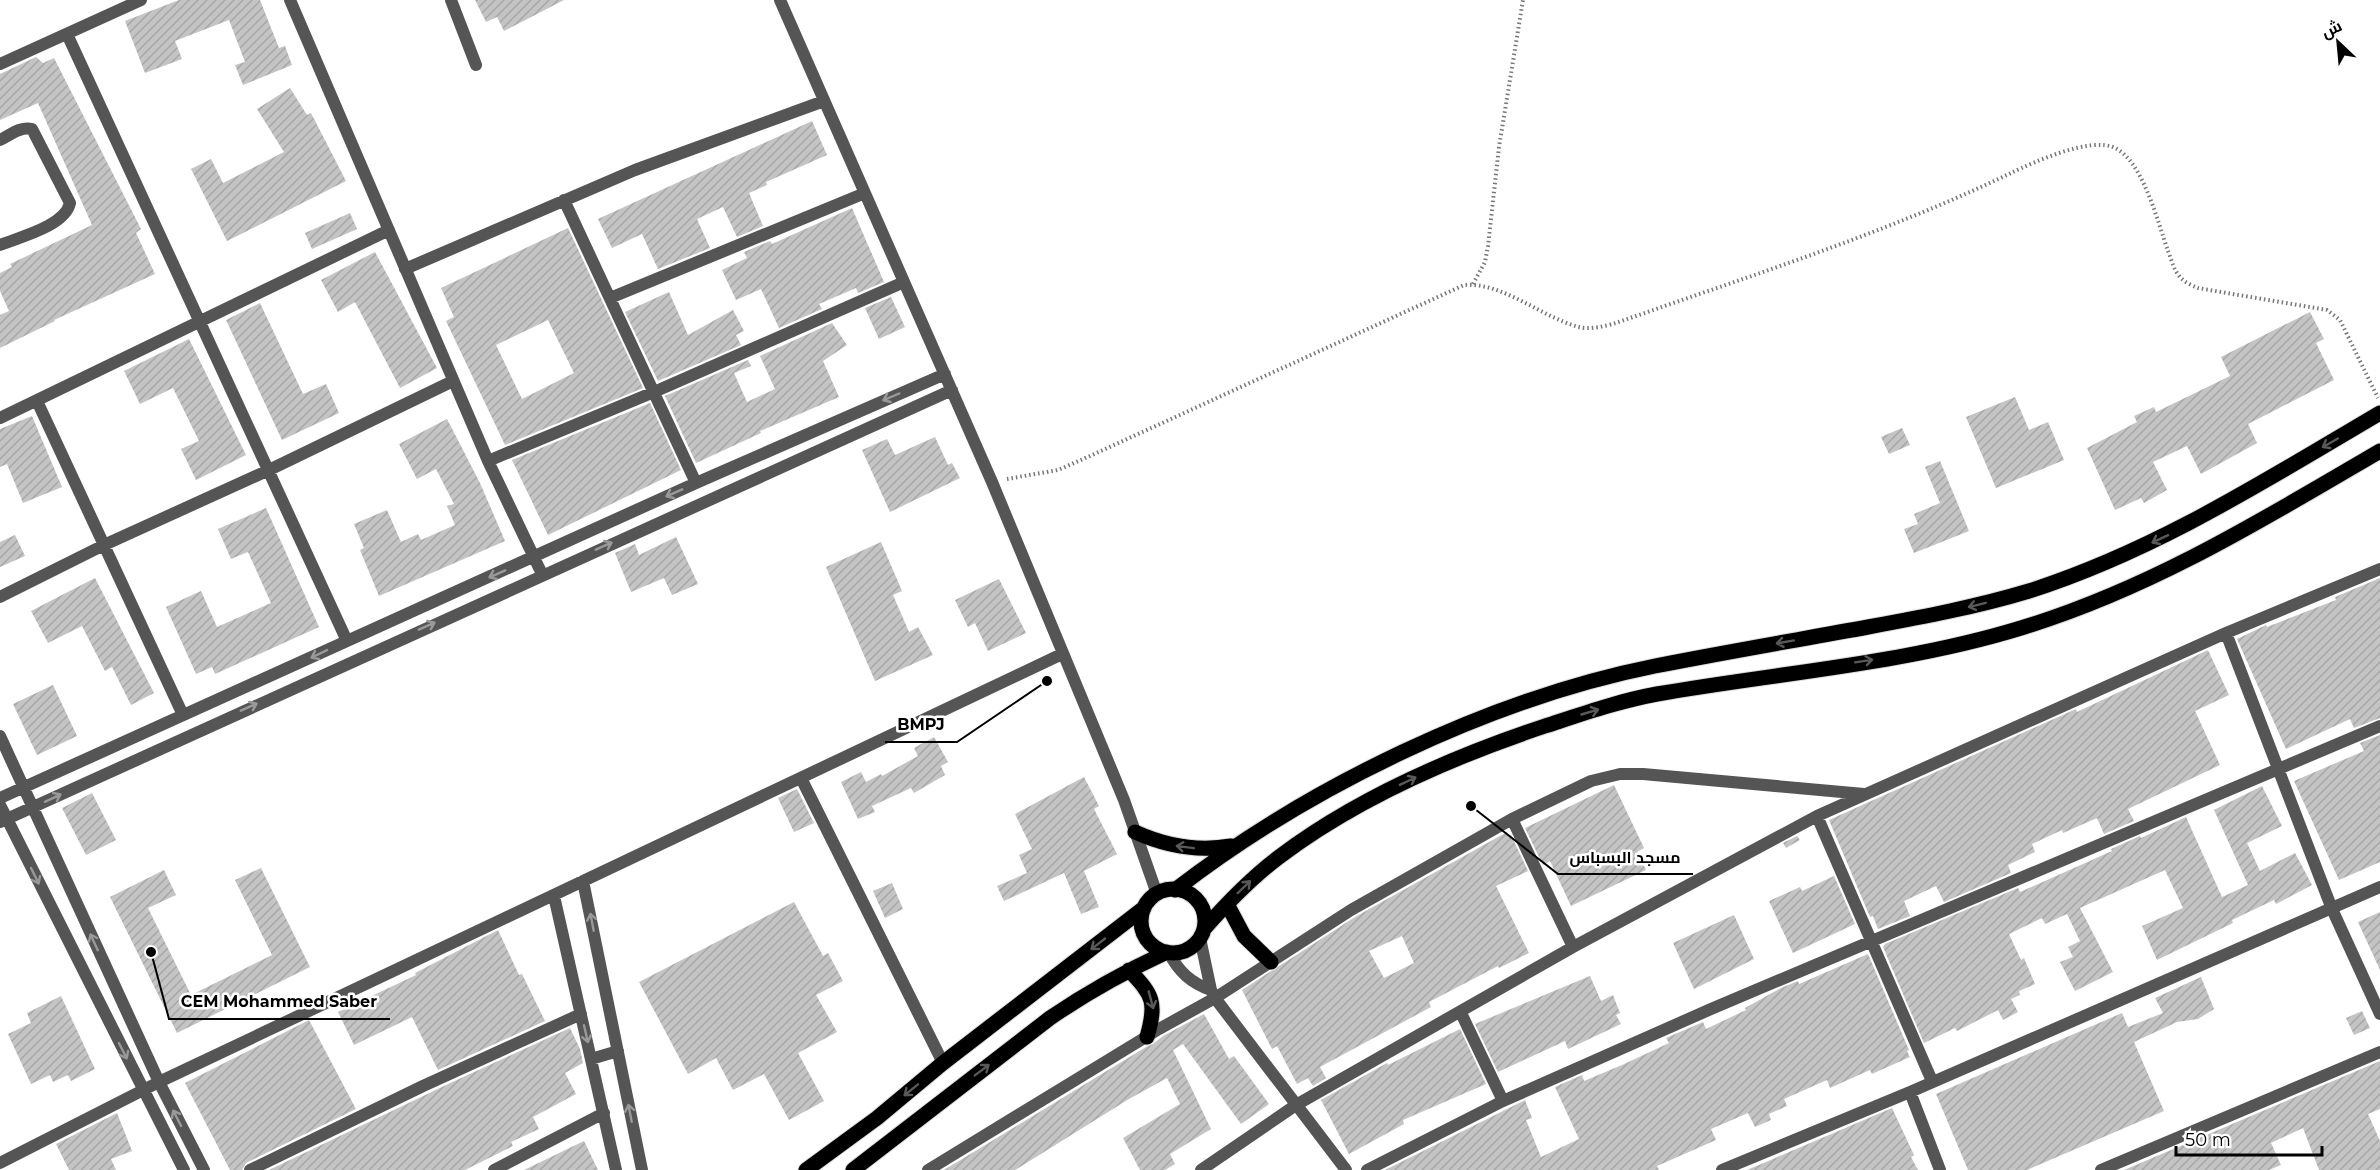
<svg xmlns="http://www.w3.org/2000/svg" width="2380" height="1170" font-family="Montserrat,Cairo,sans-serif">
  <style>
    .building { fill: url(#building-hatch); fill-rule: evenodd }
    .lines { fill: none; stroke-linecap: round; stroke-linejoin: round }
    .primary-casing { stroke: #dbdbdb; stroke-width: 17 }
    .path { stroke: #777; stroke-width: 4; stroke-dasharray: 1.5 3; stroke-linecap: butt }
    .minor { stroke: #555; stroke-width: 12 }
    .tertiary { stroke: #555; stroke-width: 12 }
    .primary { stroke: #000; stroke-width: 15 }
    .oneway { stroke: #999 }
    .oneway2 { stroke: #595959 }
    .leader { fill: none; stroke: #000; stroke-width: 2 }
    .callout-dot { fill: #000; stroke: #fff; stroke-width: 2 }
    .callout-label { font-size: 16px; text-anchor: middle; font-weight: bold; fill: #000; stroke: #fff; stroke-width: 5; stroke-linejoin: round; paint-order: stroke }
  </style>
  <defs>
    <pattern id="building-hatch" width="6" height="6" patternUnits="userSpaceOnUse" patternTransform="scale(1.5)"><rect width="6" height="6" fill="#c4c4c4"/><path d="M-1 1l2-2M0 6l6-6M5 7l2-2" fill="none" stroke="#a7a7a7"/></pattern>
  </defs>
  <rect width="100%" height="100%" fill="#fff"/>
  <!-- building -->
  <path class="building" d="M179,0h81l19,48 6,-2 7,19 -49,20 -8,-20 10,-3 -16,-42 -54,21 7,18 -37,14 -20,-52z
    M475,0h89l-60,31 -7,-14 -11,5z
    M36,57l7,6 11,-5 87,171 -5,4 19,41 -101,46 1,1 -55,27v-33l9,-4 -9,-20v-18l12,-6 -2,-3 82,-39 -54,-122 -38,17v-46z
    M290,88l17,27 4,-2 35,68 -119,60 -36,-72 20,-10 12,24 61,-31 -27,-43z
    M812,121l15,34 -61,27 1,3 -18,8 14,33 -26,11 -14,-30 -26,12 13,29 -52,21 -16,-35 -30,14 -14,-29z
    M852,208l32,74 -26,11 -2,-5 -37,16 3,5 -43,19 -18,-39 -25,11 -14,-30 25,-12 -3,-6 26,-11 2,3z
    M350,213l7,16 -45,20 -7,-16z
    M568,228l75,160 -138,57 -59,-124 8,-4 -13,-29zM548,320l26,53 -52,26 -26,-54z
    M375,252l62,116 -37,20 -45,-86 -17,10 -17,-32z
    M669,292l19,43 45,-25 11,21 -8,4 5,10 -83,36 -33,-69z
    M891,297l14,30 -26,12 -14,-31z
    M260,303l43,91 23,-10 13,29 -57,27 -56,-120z
    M2310,312l14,27 -8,4 18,37 -86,44 9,19 -56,31 -14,-28 -34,16 14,28 -23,13 -3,-5 -26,12 -28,-62 50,-26 -3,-6 20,-9 2,5 74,-36 -9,-19z
    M832,323l15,22 -24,16 16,36 -79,34 1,2 -65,30 -31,-67 83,-36 3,6 -17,7 13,29 28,-13 -15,-33z
    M189,339l57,116 -50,25 -15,-31 18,-8 -26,-53 -33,16 -16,-33z
    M2015,397l14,33 19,-8 16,38 -68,28 -30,-71z
    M650,403l31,67 -133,65 -36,-75z
    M32,416l30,71 -39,16 -16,-39 -7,3v-38z
    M447,419l33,64 25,58 -126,55 -19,-46 4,-2 -10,-24 33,-14 14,32 17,-8 3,6 34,-15 -8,-19 7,-2 -18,-35 -19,10 -18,-35z
    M1902,428l8,17 -21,9 -8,-17z
    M935,437l13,28 4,-2 8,15 -70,34 -28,-62 25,-11 8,16z
    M1940,461l29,70 -55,22 -10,-24 14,-5 -4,-10 26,-11 -15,-36z
    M266,508l53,119 -104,47 -3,-7 -16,7 -30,-67 35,-16 16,36 54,-24 -23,-51 -17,7 -13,-30z
    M15,535l10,21 -25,11v-25z
    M676,537l22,47 -26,11 -8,-17 -33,14 -16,-39 20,-9 4,11z
    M881,542l21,49 -9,4 16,37 9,-5 15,28 -58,26 -49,-114z
    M95,578l59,115 -23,12 -19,-38 -7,4 -23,-45 -34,17 -17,-32z
    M2380,578v140l-26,10 -4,-9 -64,30 -49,-110 29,-14 1,2 69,-27 -1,-3z
    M999,579l27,54 -38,18 -13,-28 -7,4 -13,-27z
    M2208,650l21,45 -34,16 25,54 -92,44 6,12 -30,13 -7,-16 -34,15 -1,-3 -30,14 3,8 -27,13 3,8 -67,29 -8,-16 -32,15 6,15 -32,13 -5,-13 -3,1 -41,-97 247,-111 1,3z
    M53,685l24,51 -40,19 -24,-51z
    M2380,735v127l-41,18 -45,-99 70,-30 -4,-8z
    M934,737l14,25 -7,4 4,9 -31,18 -3,-5 -39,18 3,6 -17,7 -17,-37 20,-10 5,10 15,-8 1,2 36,-20 -4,-8z
    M1084,777l15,29 -5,3 23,45 -33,17 15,36 -18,7 -17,-41 -60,28 -7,-15 30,-13 -8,-18 13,-6 -17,-35z
    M1614,785l30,63 -7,4 9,18 -75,36 -21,-45 -7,4 -18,-37z
    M2262,786l20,40 -35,17 13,28 35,-18 17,32 -36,19 -2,-4 -42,20 1,3 -76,37 -15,-34 41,-18 -18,-38 -85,38 33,64 -38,19 -15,-29 13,-5 -5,-10 12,-6 -13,-27 -22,10 -3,-6 -33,16 12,26 3,-2 11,26 -16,7 1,4 -9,4 7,13 -15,8 -5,-10 -41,21 -2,-3 -31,15 -41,-96 2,-3 133,-56 2,4 92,-41 -1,-2 29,-13 1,2 45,-21 36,80 26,-12 -34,-75z
    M797,789l17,34 -20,9 -16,-34z
    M92,793l24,47 -30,15 -24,-47z
    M1507,832l2,4 2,-1 17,36 -32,15 33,67 -30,15 -1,-2 -69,36 2,5 -111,60 6,11 -13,8 -5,-8 -11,6 -20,-38 -5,3 -30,-59 113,-73zM1402,936l12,27 -30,15 -15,-27z
    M1797,836l3,4 -14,8 -3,-5z
    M261,868l49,99 -133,66 -67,-136 54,-27 12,25 -28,13 43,87 81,-40 -37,-75z
    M1834,876l21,48 -62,29 -24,-52 31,-14 2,4z
    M892,883l11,26 -18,9 -12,-27z
    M794,902l29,54 5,-3 15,28 -27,14 21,37 -39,21 26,48 -35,19 -25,-46 -31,16 -17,-32 -28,16 -49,-92z
    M2380,912v58l-22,-48z
    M1734,915l20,44 -60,30 -21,-46z
    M498,930l21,45 3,-1 23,47 -107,49 -26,-53 -58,28 -16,-33 78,-37 -1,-2z
    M1868,954l41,96 -2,1 3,6 -38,17 -2,-4 -40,18 -3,-8 -43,19 3,7 -18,8 2,6 -16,7 -7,-14 -37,16 5,11 -59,26 2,4h-274l140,-70 7,18 -6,2 15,37 38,-18 -24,-52 27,-12 2,6 38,-16 47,-22 -3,-5 37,-16 3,7 40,-19 -1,-2 36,-20 17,-7 1,3z
    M1590,976l11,25 12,-6 7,18 -4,2 5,9 -53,25 -3,-8 -67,31 -23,-48z
    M2201,977l13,32 -16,10 -21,3 -43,20 30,69 -137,59h-59l-32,-76 186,-81 6,14 35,-14 -8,-15z
    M61,996l34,73 -24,12 -3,-6 -15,7 -3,-7 -19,9 -23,-50 23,-11 -4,-10z
    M2362,1011l8,17 -16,7 -8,-17z
    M1204,1014l25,45 5,-3 35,48 -28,20 -58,-80 -10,6 38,79 -41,25 5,10 -10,6h-25l-17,-32 57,-34 -13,-26 -38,21 -114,71h-71l202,-123 7,-3 10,-8z
    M309,1020l47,89 -110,54 -4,7h-12l-45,-87z
    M570,1028l10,21 3,14 -18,10 11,21 -43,23 6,12 -28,13 2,4 -48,24h-196l177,-85z
    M1460,1029l26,55 -83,36 1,4 -55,30 -28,-54 66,-37 1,2z
    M2380,1061v48l-12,5 12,27v29h-61l-16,-42 -32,15 10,22 -12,5h-145z
    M1892,1108l22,47 -3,2 7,13h-171z
    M117,1113l15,38 -21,8 5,11h-47l-13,-26z
    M584,1141l14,29h-74z"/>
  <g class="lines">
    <!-- primary casing -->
    <g class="primary-casing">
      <path id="primary" d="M1135,832c31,14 62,20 96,14
        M1141 921a32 32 0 1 1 64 0a32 32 0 1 1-64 0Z
        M1175,890c133,-103 315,-191 480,-224 71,-14 142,-26 213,-39 54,-10 108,-20 161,-36 126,-40 237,-111 351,-178
        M1227,904l17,32 27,26
        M1204,929c23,-26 47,-51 75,-72 78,-59 173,-100 266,-131 37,-12 74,-25 112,-32 120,-21 247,-30 364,-66 129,-39 243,-109 359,-177
        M1129,970c24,25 28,32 18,67
        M806,1170l71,-52 66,-55 201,-155
        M853,1170l197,-152c38,-26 76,-47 117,-66"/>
    </g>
    <!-- path -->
    <path class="path" d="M1473,284l12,-22 3,-16 11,-99 24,-147
      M1007,479l51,-9 32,-14 374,-171c39,-3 77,32 115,42 11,3 26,-1 37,-4 133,-47 268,-89 395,-150 23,-11 80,-37 104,-25 28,13 43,75 53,103 4,10 6,21 14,28 4,4 11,7 16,9l129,22 13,10 38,78"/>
    <!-- minor -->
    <path class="minor" d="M290,0l198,461 54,113
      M451,0l25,65
      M780,0l212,482 132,318 33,94
      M67,34l280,607
      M0,64l141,-64
      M0,140c10,-5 21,-14 32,-11l38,74c-5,23 -50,34 -70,42
      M564,200l132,283
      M405,269l230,-99 189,-69
      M610,298l255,-105
      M37,401l146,314
      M0,418l389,-188
      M488,461l166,-69 250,-110
      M0,597l104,-52 165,-75 184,-89
      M2226,633l106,276 48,105
      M0,736l159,346 45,88
      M801,778l142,285
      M0,798l696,-315 249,-109
      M0,805l184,365
      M1817,816l115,265
      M1512,819l61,128
      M0,822l952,-432
      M583,881l59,289
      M554,896l62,274
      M1461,1013l42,88
      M591,1059l27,-8
      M1910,1092l30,78
      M0,1163l159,-81 903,-428
      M250,1170l173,-84 158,-72
      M494,1170l110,-57
      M928,1170l231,-141 56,-31 136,-88 161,-91 79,-38 29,-7h23l221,20
      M1201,1170l95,-65 277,-158 244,-131 409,-183 154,-64
      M1367,1170l136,-69 208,-92 669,-283
      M1722,1170l188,-78 470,-205
      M2101,1170l279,-118"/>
    <!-- tertiary -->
    <path class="tertiary" d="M1200,938l11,52 4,8 131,172
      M1169,953c10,19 22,30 42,37"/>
    <!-- primary -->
    <use href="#primary" class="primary"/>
  </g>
  <!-- one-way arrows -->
  <defs><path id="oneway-shaft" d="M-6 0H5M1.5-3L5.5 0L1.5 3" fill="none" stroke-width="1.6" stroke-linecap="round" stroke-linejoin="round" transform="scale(1.5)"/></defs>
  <g class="oneway">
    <use href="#oneway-shaft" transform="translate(891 397) rotate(157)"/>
    <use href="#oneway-shaft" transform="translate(674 493) rotate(156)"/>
    <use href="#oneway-shaft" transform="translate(604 546) rotate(-24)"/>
    <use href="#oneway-shaft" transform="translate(497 574) rotate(156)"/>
    <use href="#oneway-shaft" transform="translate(427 626) rotate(-24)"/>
    <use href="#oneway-shaft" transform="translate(319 654) rotate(154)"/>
    <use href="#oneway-shaft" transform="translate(249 707) rotate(-24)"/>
    <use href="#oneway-shaft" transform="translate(53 798) rotate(-25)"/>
    <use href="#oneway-shaft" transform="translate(35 876) rotate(64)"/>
    <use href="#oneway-shaft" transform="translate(592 922) rotate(-101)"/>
    <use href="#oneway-shaft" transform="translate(94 942) rotate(-115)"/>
    <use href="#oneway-shaft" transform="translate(586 1034) rotate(77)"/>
    <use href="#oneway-shaft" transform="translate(123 1051) rotate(63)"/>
    <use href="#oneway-shaft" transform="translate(630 1113) rotate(-101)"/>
    <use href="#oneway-shaft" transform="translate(177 1118) rotate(-117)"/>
  </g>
  <g class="oneway2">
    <use href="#oneway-shaft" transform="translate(2330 443) rotate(150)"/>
    <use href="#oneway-shaft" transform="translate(2160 539) rotate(155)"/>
    <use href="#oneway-shaft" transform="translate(1977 605) rotate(166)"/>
    <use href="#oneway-shaft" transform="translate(1785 642) rotate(170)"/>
    <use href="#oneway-shaft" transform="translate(1864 661) rotate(-9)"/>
    <use href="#oneway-shaft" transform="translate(1590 712) rotate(-16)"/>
    <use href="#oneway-shaft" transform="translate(1408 781) rotate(-26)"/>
    <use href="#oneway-shaft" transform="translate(1185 847) rotate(-173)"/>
    <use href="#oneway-shaft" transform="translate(1244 887) rotate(-44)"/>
    <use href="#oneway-shaft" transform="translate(1098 944) rotate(142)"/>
    <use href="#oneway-shaft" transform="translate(1151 1000) rotate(75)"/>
    <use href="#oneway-shaft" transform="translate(982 1070) rotate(-37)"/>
    <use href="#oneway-shaft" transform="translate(911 1090) rotate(141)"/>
  </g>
  <!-- callouts -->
  <path class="leader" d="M1047 681L957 742H885M1471 806L1558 874H1693M151 952L169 1019H390"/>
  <g class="callout-dot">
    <circle cx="1047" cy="681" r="6"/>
    <circle cx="1471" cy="806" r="6"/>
    <circle cx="151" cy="952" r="6"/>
  </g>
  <g class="callout-label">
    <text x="921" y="730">BMPJ</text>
    <text x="1625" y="863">مسجد البسباس</text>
    <text x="279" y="1007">CEM Mohammed Saber</text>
  </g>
  <!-- north arrow -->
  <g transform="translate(2338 42) rotate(334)" stroke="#ffffff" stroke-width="4.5" paint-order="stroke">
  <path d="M0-4.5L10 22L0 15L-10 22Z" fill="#000000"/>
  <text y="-9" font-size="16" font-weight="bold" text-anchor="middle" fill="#000000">ش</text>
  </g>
  <!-- scale -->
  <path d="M2176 1146v9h146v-9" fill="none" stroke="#000000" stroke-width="3"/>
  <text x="2185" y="1146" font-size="18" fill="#000000" stroke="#ffffff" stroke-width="4.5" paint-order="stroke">50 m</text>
</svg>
